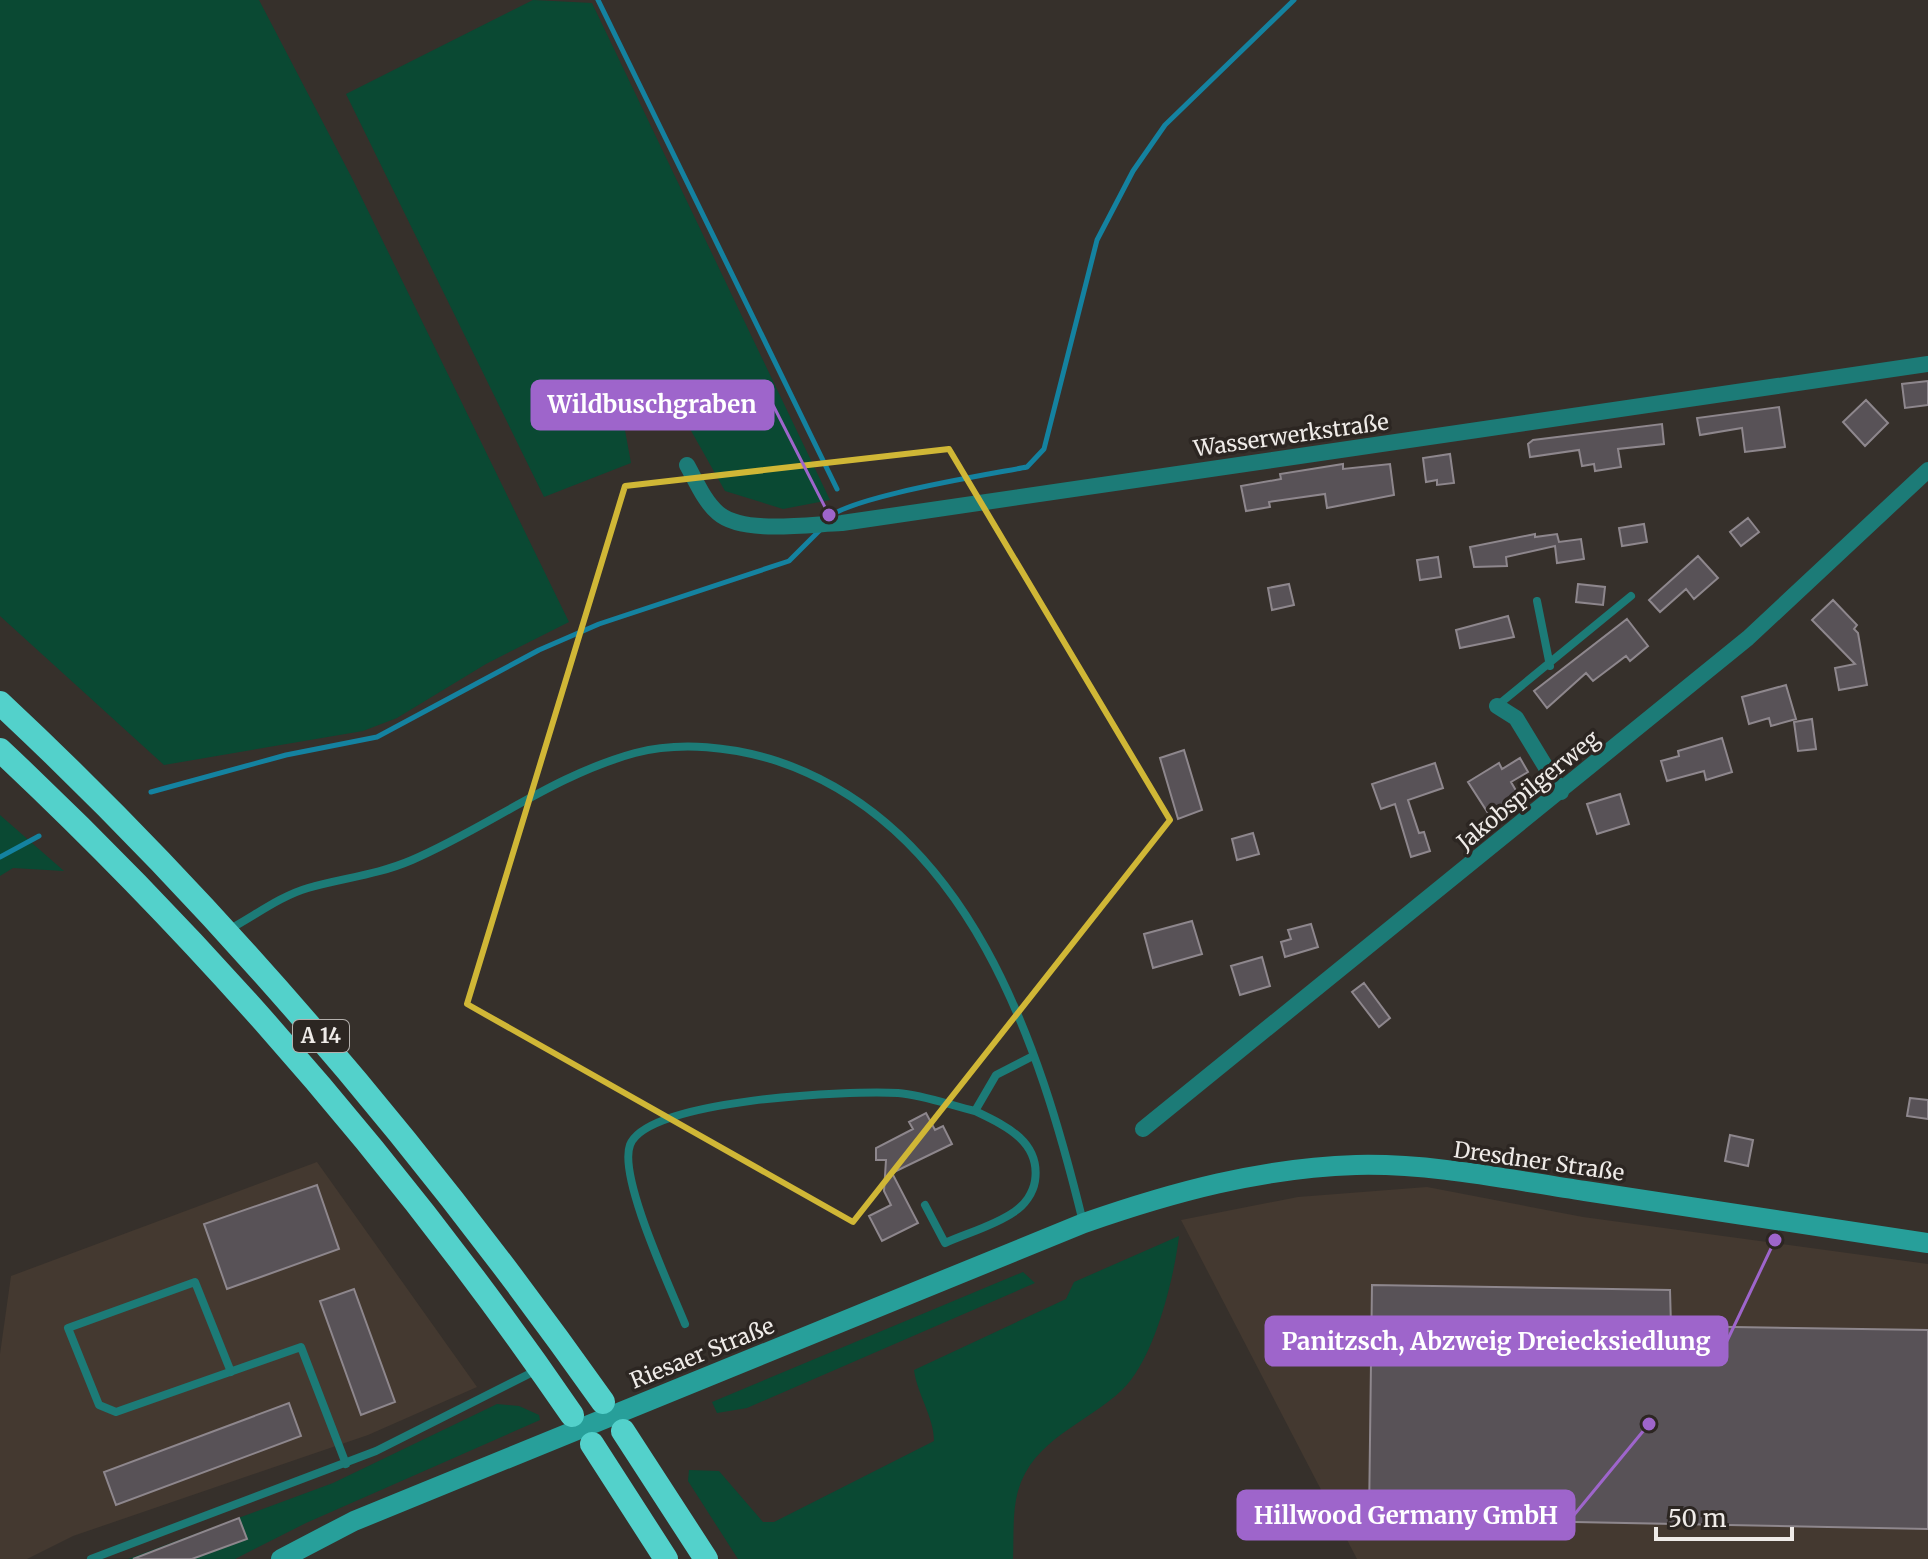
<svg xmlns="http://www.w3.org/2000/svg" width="1928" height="1559" font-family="Merriweather,serif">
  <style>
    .built { fill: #443930 }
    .green { fill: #0a4933 }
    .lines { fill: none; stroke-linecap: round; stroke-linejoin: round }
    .stream { stroke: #1482a0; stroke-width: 5 }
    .building { fill: #585257; stroke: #8e878d; stroke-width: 2 }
    .service { stroke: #1c7b77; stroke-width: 8 }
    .minor { stroke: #1c7b77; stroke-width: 16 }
    .secondary { stroke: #279f9a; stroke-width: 20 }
    .motorway { stroke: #53d1cb; stroke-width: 24 }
    .marked { fill: none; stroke: #d0b736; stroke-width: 6; stroke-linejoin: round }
    .labels { text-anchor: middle; stroke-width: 7; stroke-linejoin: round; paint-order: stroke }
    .shield { fill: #2c2622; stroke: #b4b0ad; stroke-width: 2 }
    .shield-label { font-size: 20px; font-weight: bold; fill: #efebe8 }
    .street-label { font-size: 22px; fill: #efebe8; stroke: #2c2622 }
    .leader { fill: none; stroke: #9e65cb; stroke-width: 3 }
    .callout-dot { fill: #9e65cb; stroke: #2c2622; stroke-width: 3 }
    .callout { fill: #9e65cb; stroke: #9e65cb; stroke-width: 3 }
    .callout-label { font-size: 24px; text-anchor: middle; font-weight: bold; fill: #fff }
  </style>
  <rect width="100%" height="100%" fill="#36302b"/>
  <!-- built -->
  <path class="built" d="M317,1162l160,225 -109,48 -295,101 -46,23h-27v-205l11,-78z
    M1427,1187l156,30 345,47v295h-571l-176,-339 117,-23z"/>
  <!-- green -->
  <path class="green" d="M0,0h259l94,180 216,442 -83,42 -89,54 -34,13 -199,34 -164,-149z
    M533,0l59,3 238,497 -47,9 -58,-18 -49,-87 -54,10 9,49 -87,34 -198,-403z
    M0,815l64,56 -51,-3 -13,8z
    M1179,1236c-5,43 -25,124 -57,154 -36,34 -89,49 -104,101 -6,21 -4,47 -5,68h-275l-50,-78 1,-11 30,1 44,51h11l160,-81c0,-24 -17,-47 -20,-71l152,-71 8,-17z
    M1023,1272l12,11 -288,125 -30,5 -5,-11z
    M497,1404l22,2 20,9 1,5 -234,103 -71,36h-107l205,-76z"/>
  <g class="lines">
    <!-- stream -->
    <path class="stream" d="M598,0l239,489
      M825,521c14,-23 167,-47 202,-54l17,-18 53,-209 36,-69 32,-46 129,-125
      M151,792l135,-37 91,-18 162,-87 60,-26 190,-63 31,-31
      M0,857l39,-21"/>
  </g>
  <!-- building -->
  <path class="building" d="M1928,381v24l-23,3 -3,-24z
    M1866,400l22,23 -23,23 -22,-24z
    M1779,407l6,40 -40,5 -3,-24 -42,7 -3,-17z
    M1662,424l2,20 -46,5 3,18 -26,4 -1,-7 -12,2 -3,-16 -49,7 -2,-13 5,-4z
    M1450,454l4,29 -17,2v-5l-11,2 -3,-24z
    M1343,464v5l47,-5 4,31 -67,13 -2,-14 -56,8 1,5 -24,4 -5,-25 40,-7 -1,-5z
    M1748,518l11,14 -18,14 -11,-14z
    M1644,524l3,18 -25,4 -3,-18z
    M1535,534v3l22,-3 2,8 22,-3 3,20 -27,4 -2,-17 -49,11 1,9 -33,1 -4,-20z
    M1698,556l20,22 -24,21 -8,-10 -26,23 -11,-12z
    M1438,557l3,20 -21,3 -3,-20z
    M1289,584l5,21 -22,5 -4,-22z
    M1578,584l27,3 -2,18 -27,-3z
    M1833,600l24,25 -3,4 4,4 9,52 -28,5 -4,-22 20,-4 -43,-44z
    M1508,616l6,21 -54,11 -4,-18z
    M1627,619l21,27 -18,15 -4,-5 -33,25 -7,-8 -39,35 -13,-17z
    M1786,685l10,34 -25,7 -2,-8 -20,6 -7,-27z
    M1812,719l4,30 -18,2 -4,-29z
    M1722,738l10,34 -26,8 -2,-9 -37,10 -6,-20 18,-5 -1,-5z
    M1184,750l18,60 -24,9 -18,-61z
    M1520,758l8,14 -17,10 7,12 -30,19 -20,-31 31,-19 3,6z
    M1435,763l8,25 -35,12 11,33 5,-1 6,19 -19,6 -16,-53 -14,5 -9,-25z
    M1620,794l9,30 -32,10 -10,-30z
    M1253,833l6,21 -22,6 -5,-21z
    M1192,921l10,33 -49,14 -9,-34z
    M1311,924l7,23 -33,10 -4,-15 10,-3 -3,-9z
    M1262,957l8,29 -30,9 -9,-29z
    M1364,983l26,35 -11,9 -27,-35z
    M1910,1098l18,2v19l-21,-3z
    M926,1113l9,17 8,-4 9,18 -60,29 26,50 -36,18 -13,-25 22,-11 -7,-14 2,-31h-10v-12l37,-19 -4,-7z
    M1730,1135l23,5 -5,26 -23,-5z
    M317,1185l22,64 -112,40 -23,-65z
    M1372,1285l298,5 1,36 257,4v199l-559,-11z
    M354,1289l41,113 -34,13 -41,-114z
    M289,1403l12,33 -185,69 -12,-33z
    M239,1518l8,21 -55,20h-59z"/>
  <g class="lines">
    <!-- service -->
    <path class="service" d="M1537,601l13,65
      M1498,705l133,-109
      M228,930c25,-13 52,-34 80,-42 35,-10 69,-13 104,-28 75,-32 142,-85 223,-107 46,-12 98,-6 142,8 193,65 262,282 306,461
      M925,1205l20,38c22,-10 49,-17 69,-31 11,-7 19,-19 21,-31 6,-40 -31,-56 -60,-70l21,-36 37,-19
      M685,1324c-14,-35 -67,-147 -55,-179 17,-46 222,-55 268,-52 25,2 52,12 77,18
      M231,1372l-36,-90 -127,46 31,77 17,7 185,-65 45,117
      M91,1559l285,-108 159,-80"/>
    <!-- minor -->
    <path class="minor" d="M687,465c9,16 17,36 31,48 25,22 92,11 124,10l1086,-159
      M1497,706l19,12 45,74
      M1143,1129l605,-491 180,-168"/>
    <!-- secondary -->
    <path class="secondary" d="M281,1559l73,-38 730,-298c89,-31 177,-55 272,-58 76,-2 155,15 229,26 115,18 229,35 343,52"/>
    <!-- motorway -->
    <path class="motorway" d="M0,703c227,212 424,446 603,699
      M0,750c213,200 406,423 572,665
      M623,1431l83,128
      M592,1444l74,115"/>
  </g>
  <!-- marked area -->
  <path class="marked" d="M949,449l221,371 -317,402 -386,-218 158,-518z"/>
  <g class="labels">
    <!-- shield labels -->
    <rect class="shield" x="293" y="1020" width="56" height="32" rx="6"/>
    <g class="shield-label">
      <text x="321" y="1043">A 14</text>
    </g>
    <!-- street labels -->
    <g class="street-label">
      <text transform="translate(1291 435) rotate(-8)" y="8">Wasserwerkstraße</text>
      <text transform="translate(1528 790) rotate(-39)" y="8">Jakobspilgerweg</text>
      <text transform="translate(1539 1161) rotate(8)" y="8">Dresdner Straße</text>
      <text transform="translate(702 1353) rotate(-22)" y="8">Riesaer Straße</text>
    </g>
  </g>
  <!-- callouts -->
  <path class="leader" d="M829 515L773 405M1775 1240L1727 1341M1649 1424L1574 1515"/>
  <g class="callout-dot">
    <circle cx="829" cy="515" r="8"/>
    <circle cx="1775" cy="1240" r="8"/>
    <circle cx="1649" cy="1424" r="8"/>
  </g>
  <g class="callout">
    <rect x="532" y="381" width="241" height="48" rx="8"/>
    <rect x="1266" y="1317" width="461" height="48" rx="8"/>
    <rect x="1238" y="1491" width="336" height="48" rx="8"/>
  </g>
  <g class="callout-label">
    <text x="652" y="413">Wildbuschgraben</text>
    <text x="1496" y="1350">Panitzsch, Abzweig Dreiecksiedlung</text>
    <text x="1406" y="1524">Hillwood Germany GmbH</text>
  </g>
  <!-- scale -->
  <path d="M1656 1527v12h136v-12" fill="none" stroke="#efebe8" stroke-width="4"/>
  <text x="1668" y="1527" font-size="24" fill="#efebe8" stroke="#2c2622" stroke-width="6" paint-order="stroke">50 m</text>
</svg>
